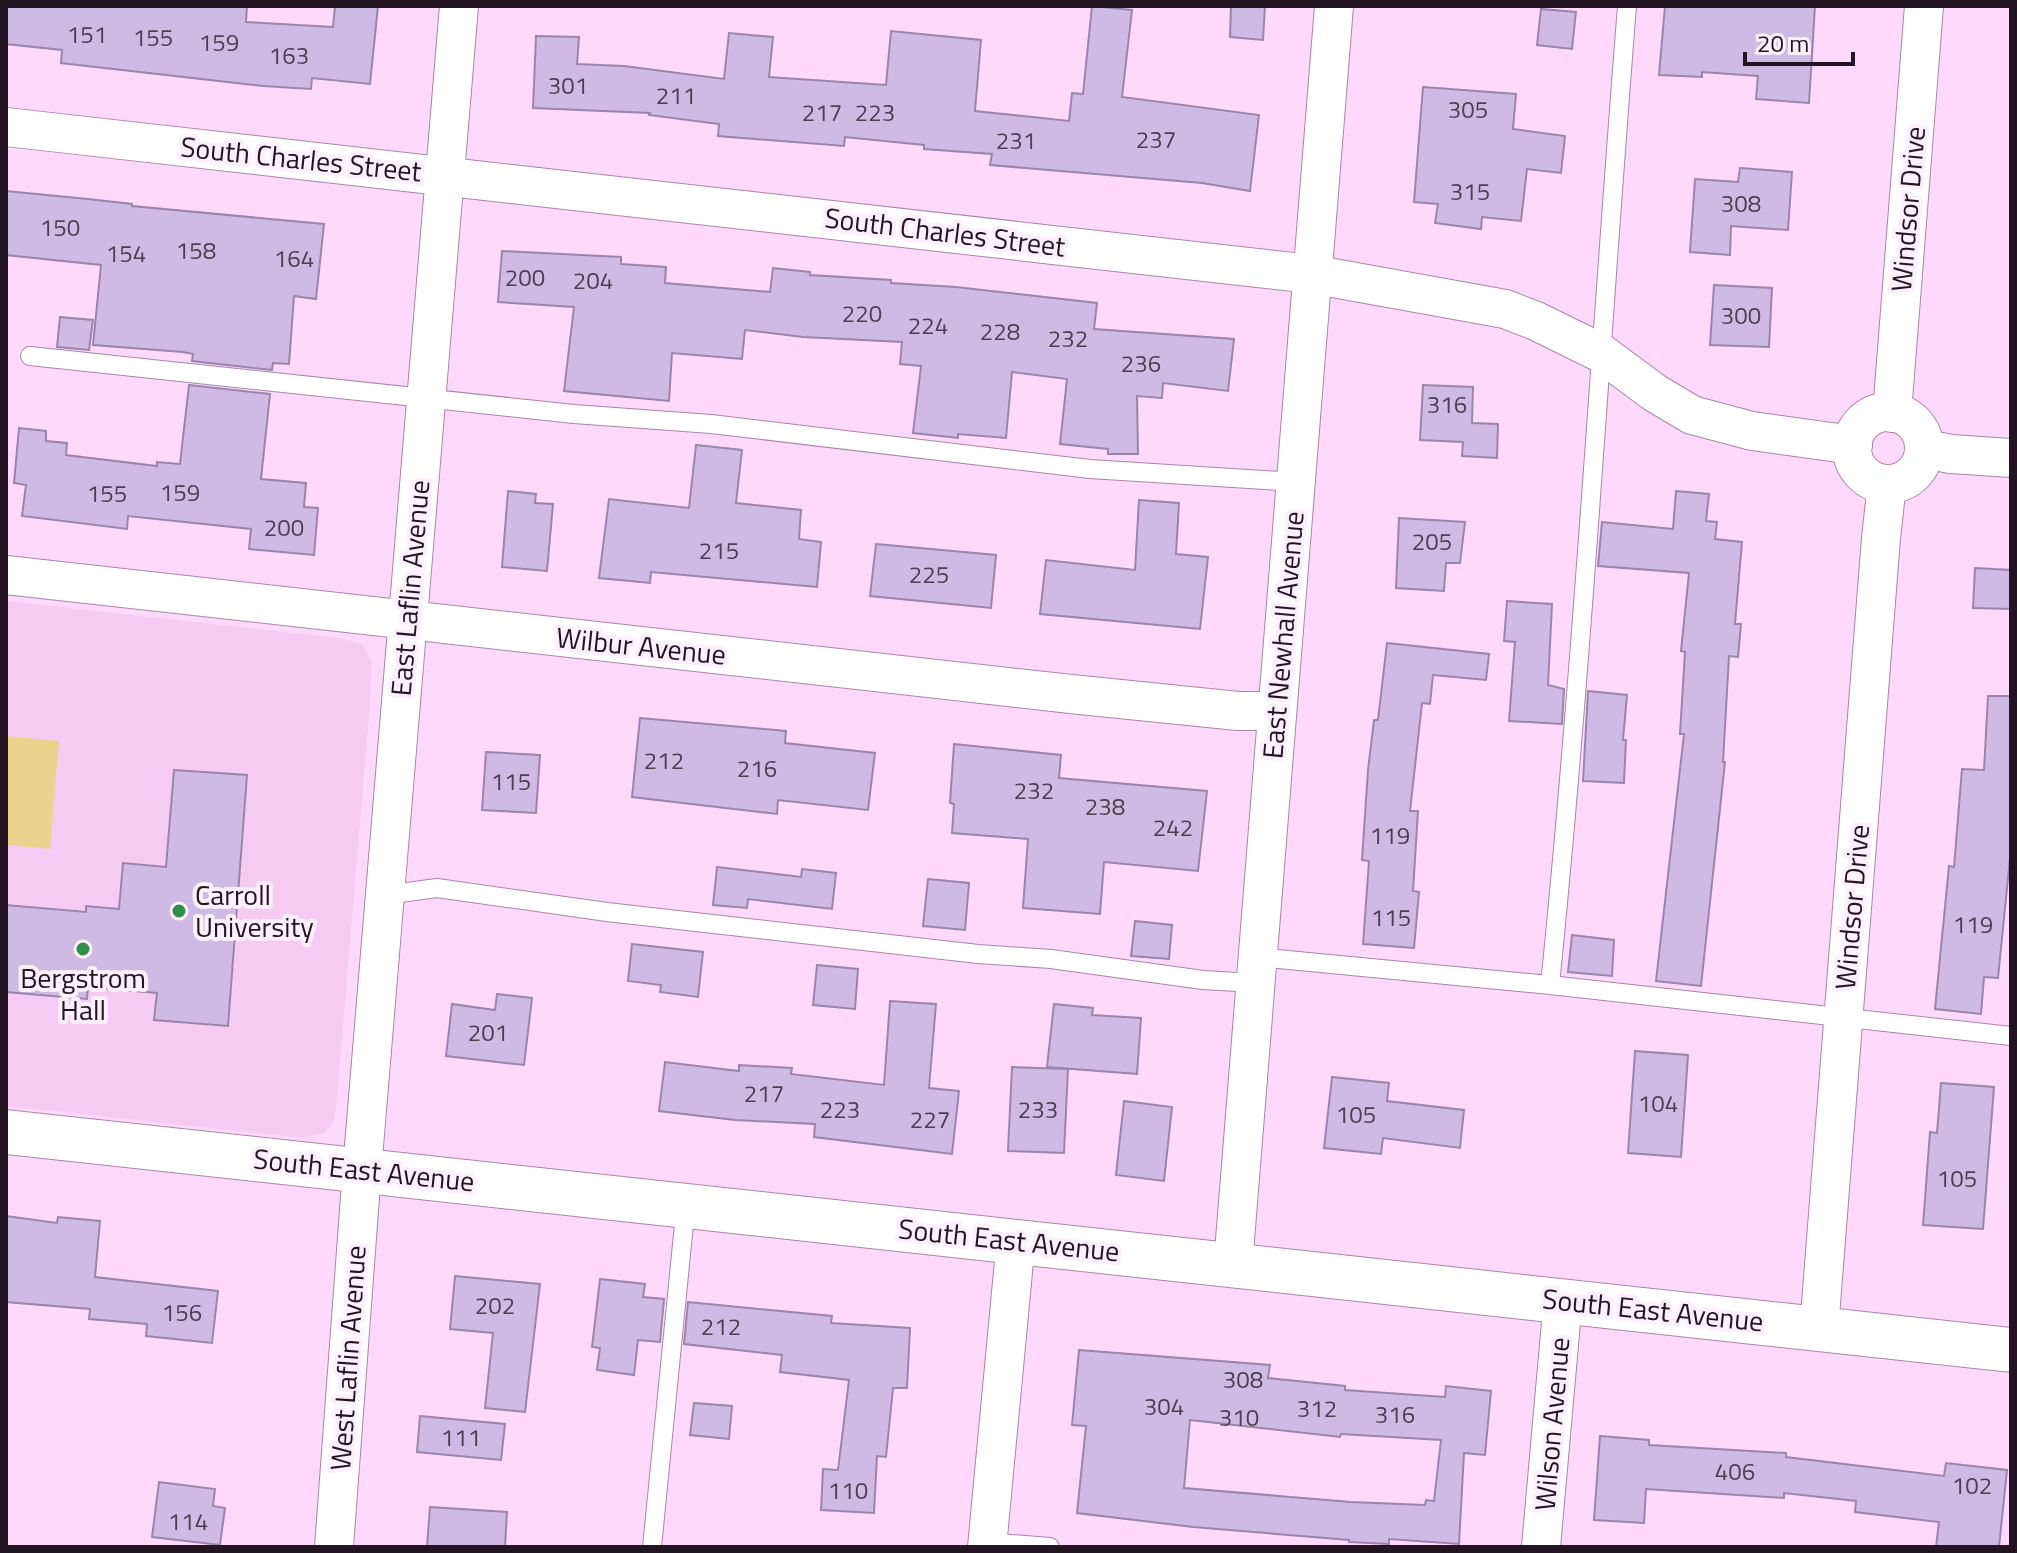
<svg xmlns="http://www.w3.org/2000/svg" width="2017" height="1553" font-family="'Titillium Web',sans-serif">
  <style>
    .built { fill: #f6cbf3 }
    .green { fill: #edd18d }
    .building { fill: #cfbae4; stroke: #9a85ad; stroke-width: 2; fill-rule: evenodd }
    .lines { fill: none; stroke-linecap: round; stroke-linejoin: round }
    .service-casing { stroke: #a986a7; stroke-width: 20 }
    .minor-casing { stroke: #a986a7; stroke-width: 40 }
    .secondary-casing { stroke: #a986a7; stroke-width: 46 }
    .service { stroke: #fff; stroke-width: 18 }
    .minor { stroke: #fff; stroke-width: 38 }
    .secondary { stroke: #fff; stroke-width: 44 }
    .poi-dot { fill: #2d9146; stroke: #feeffd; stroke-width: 3 }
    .labels { text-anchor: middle; stroke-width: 8; stroke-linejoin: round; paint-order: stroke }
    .number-label { font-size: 24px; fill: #4d3e52 }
    .street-label { font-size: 28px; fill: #221521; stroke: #feeffd }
    .poi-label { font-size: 28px; fill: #221521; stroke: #feeffd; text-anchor: start }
  </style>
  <rect width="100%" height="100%" fill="#ffd9fc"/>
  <!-- built -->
  <path class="built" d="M6,601l333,37 23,6 10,18 -3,54 -33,393 -2,12 -9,12 -23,5 -296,-32z"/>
  <!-- green -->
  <path class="green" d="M6,736l53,5 -9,108 -44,-4z"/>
  <!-- building -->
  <path class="building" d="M6,6h241l-1,16 87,5 2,-21h43l-8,78 -58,-6 -1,11 -48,-3 -202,-23 1,-13 -56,-6z
    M1092,6l40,4 -10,87 137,18 -9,76 -48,-8 -212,-18 2,-11 -68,-5v-4l-79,-8 -1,9 -126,-10 1,-12 -70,-9 1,-2 -117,-5 3,-72 43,1 -2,27 47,2 100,13 5,-46 44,4 -4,40 117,8 5,-54 90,9 -6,71 94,10 3,-28 11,1z
    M1231,6h34l-2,34 -33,-3z
    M1665,6h150l-6,97 -53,-4 2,-23 -56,-4v5l-43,-2z
    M1541,9l35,3 -4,37 -35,-4z
    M1423,87l93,7 -3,35 52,7 -4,37 -34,-4 -6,52 -39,-4 -1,12 -46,-6 3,-19 -24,-2z
    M1740,168l52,4 -4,58 -57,-4 -1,29 -40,-3 5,-73 43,3z
    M6,191l82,8 44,5v2l192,18 -8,75 -22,-3 -5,68 -16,-1 -1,7 -80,-9 1,-7 -10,-2 -90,-7 8,-80 -95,-10z
    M502,251l119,6v7l45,3 -1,16 105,9 3,-24 37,4v3l81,5v3l65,4 141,16 -3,26 140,10 -6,52 -65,-8 -1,15 -25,-2 1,58h-30v-5l-48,-5 7,-65 -55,-7 -6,66 -48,-4v4l-45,-5 8,-67 -21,-2 2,-22 -99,-5 -58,-7 -3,29 -70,-6 -3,48 -105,-10 10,-84 -76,-5z
    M1714,285l58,3 -3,59 -59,-2z
    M60,317l33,3 -4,30 -32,-3z
    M189,385l81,9 -9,85 45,4 -2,24 14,1 -4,47 -65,-6 2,-20 -123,-13 -1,13 -105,-13 4,-31 -12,-2 5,-55 27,3v10l21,2 -1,12 91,11v-4l23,2z
    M1423,385l50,2 -1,36 26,1 -1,34 -35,-2 1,-14 -43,-2z
    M696,445l46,5 -6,53 65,7 -2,29 22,3 -4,45 -166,-15 -1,11 -51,-5 10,-79 80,9z
    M508,491l28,3 -1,9 18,1 -6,67 -45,-4z
    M1676,491l33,3 -3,27 11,1 -2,17 27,3 -7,82h6l-3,33 -9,-1 -6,106h2l-24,224 -45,-5 28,-247h-4l5,-82 -4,-1 8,-78 -91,-7 4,-44 71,7z
    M1139,500l40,3 -3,51 32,3 -8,72 -160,-15 6,-54 89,10z
    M1399,518l66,4 -5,41h-14l-2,28 -48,-3z
    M876,544l120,11 -5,53 -121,-12z
    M1975,568l36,2v39l-38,-1z
    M1507,601l45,3 -4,81 16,4 -2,35 -53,-3 6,-79 -11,-1z
    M1387,643l102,11 -3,26 -53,-5 -3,29 -8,-1 -12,108h8l-5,80 6,1 -5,56 -51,-4 6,-83 -7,-1 6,-90 6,-50h4z
    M1588,691l39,4 -4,45h3l-2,43 -41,-2z
    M1988,696h23v152l-13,130 -14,-1 -3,37 -46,-5 14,-143 5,1 8,-98 22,1z
    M640,718l146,13 -1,12 90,10 -7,57 -90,-10 -1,14 -145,-17z
    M954,744l107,11 -2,23 148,13 -9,80 -94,-9 -4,52 -77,-6 5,-69 -76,-6 2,-29 -4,-1z
    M486,752l54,3 -4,58 -54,-3z
    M174,770l73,5 -19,251 -74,-6 3,-27 -69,-6 -1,12 -81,-7v-87l80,7v-6l33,3 4,-46 43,4z
    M717,867l84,10 1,-8 34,4 -4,36 -84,-10 -1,9 -34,-3z
    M928,879l41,4 -4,47 -42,-4z
    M1135,921l37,4 -3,34 -38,-3z
    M1572,935l42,5 -2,36 -44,-4z
    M632,944l71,8 -5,45 -38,-5 1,-7 -33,-4z
    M817,965l41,4 -3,40 -42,-4z
    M497,994l35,4 -8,67 -78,-9 6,-52 43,6z
    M890,1001l46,3 -7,84 30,3 -7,63 -138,-17 1,-13 -80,-4 -76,-9 6,-49 74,9v-6l53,3 -1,6 93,11z
    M1054,1004l39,4 -1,7 49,3 -4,56 -90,-7z
    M1635,1051l53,4 -7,102 -53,-4z
    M1012,1067l56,2 -4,84 -56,-2z
    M1332,1077l57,6 -2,18 77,9 -4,38 -77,-10 -2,16 -57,-6z
    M1941,1083l53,4 -11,142 -60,-4 7,-93 7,1z
    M1124,1101l48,6 -8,74 -48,-6z
    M6,1216l51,7 1,-6 42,4 -5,56 123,14 -6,52 -66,-7 1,-12 -58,-5 1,-10 -84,-7z
    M455,1276l85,8 -15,128 -40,-4 8,-75 -43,-4z
    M600,1279l45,5 -2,13 21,2 -4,43 -22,-2 -4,35 -37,-5 3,-22 -8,-1z
    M688,1302l144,14 -1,7 79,5 -3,60h-14l-7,69 -9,-1 -3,57 -53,-3 2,-41 15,1 11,-90 -69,-8 2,-17 -98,-11z
    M1079,1350l191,15 -2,13 77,8v4l100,7 1,-11 45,5 -6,64 -21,-2 -5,91 -70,-5v5l-40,-2v-2l-156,-13 -116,-14 9,-87 -14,-1zM1190,1420l150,17 1,-3 100,6 -7,61 -8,-1 -1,5 -74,-3 -167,-14z
    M694,1403l38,3 -3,33 -39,-4z
    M420,1416l85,8 -4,36 -84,-8z
    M1600,1436l49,4v5l137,8v4l158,19 2,-13 61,7 -8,77h-63l3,-25 -84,-10 1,-11 -72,-8v5l-138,-9 -2,34 -50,-3z
    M159,1482l56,7 -2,17 12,2 -5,37 -68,-8z
    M430,1507l77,5 -2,35h-78z"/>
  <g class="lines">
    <!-- service casing -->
    <g class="service-casing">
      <path id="service" d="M30,356l544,58 137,10 379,45 206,13
        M385,895l52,-7 170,24 371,42 73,5 152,21 52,3
        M1257,957l293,28 461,51
        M1550,985c33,-326 51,-653 77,-979
        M987,1542l63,5
        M652,1547l34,-343"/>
    </g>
    <!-- minor casing -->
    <g class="minor-casing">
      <path id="minor" d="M6,127l1305,147 194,35 31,12 65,32 54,40 37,22 60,16 101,14
        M1852 448a36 36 0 1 1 72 0a36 36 0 1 1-72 0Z
        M1892,413l32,-407
        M1925,449l26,5 60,4
        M6,575l1065,119 167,17h38
        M1233,1265l101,-1259
        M1819,1329l62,-791 6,-54
        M334,1547l28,-377 97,-1164
        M987,1547l29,-307
        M1541,1547l22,-247"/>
    </g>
    <!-- secondary casing -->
    <g class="secondary-casing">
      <path id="secondary" d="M6,1132l2005,218"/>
    </g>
    <!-- service -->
    <use href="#service" class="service"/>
    <!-- minor -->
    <use href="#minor" class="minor"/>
    <!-- secondary -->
    <use href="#secondary" class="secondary"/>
  </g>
  <!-- markers -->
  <g class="poi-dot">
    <circle cx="179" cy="911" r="8"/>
    <circle cx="83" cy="949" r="8"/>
  </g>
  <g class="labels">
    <!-- number labels -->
    <g class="number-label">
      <text x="87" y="43">151</text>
      <text x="153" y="46">155</text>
      <text x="219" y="51">159</text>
      <text x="289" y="64">163</text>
      <text x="568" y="94">301</text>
      <text x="676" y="104">211</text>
      <text x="1468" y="118">305</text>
      <text x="822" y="121">217</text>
      <text x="875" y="121">223</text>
      <text x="1156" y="148">237</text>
      <text x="1016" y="149">231</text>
      <text x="1470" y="200">315</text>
      <text x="1741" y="212">308</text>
      <text x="60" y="236">150</text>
      <text x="196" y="259">158</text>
      <text x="126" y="262">154</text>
      <text x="294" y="267">164</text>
      <text x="525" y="286">200</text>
      <text x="593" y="289">204</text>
      <text x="862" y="322">220</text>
      <text x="1741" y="324">300</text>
      <text x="928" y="334">224</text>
      <text x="1000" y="340">228</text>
      <text x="1068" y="347">232</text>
      <text x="1141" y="372">236</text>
      <text x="1447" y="413">316</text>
      <text x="180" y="501">159</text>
      <text x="107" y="502">155</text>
      <text x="284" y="536">200</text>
      <text x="1432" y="550">205</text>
      <text x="719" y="559">215</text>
      <text x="929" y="583">225</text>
      <text x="664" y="769">212</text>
      <text x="757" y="777">216</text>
      <text x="511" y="790">115</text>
      <text x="1034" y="799">232</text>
      <text x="1105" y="815">238</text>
      <text x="1173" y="836">242</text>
      <text x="1390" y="844">119</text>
      <text x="1391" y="926">115</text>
      <text x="1973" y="933">119</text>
      <text x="488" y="1041">201</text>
      <text x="764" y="1102">217</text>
      <text x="1658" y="1112">104</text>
      <text x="840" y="1118">223</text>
      <text x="1038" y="1118">233</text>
      <text x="1356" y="1123">105</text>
      <text x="930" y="1128">227</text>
      <text x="1957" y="1187">105</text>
      <text x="495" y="1314">202</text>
      <text x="182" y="1321">156</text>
      <text x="721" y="1335">212</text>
      <text x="1243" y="1388">308</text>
      <text x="1164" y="1415">304</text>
      <text x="1317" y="1417">312</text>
      <text x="1395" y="1423">316</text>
      <text x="1239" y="1426">310</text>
      <text x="461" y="1446">111</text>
      <text x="1735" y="1480">406</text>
      <text x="1972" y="1494">102</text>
      <text x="848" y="1499">110</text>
      <text x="188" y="1530">114</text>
    </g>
    <!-- street labels -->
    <g class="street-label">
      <text transform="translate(301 159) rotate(6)" y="10">South Charles Street</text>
      <text transform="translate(1908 209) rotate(-85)" y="10">Windsor Drive</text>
      <text transform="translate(945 232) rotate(7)" y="10">South Charles Street</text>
      <text transform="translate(410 588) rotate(-85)" y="10">East Laflin Avenue</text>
      <text transform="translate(1283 635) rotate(-85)" y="10">East Newhall Avenue</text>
      <text transform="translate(641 646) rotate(6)" y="10">Wilbur Avenue</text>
      <text transform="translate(1852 907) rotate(-85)" y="10">Windsor Drive</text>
      <text transform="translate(364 1170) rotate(6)" y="10">South East Avenue</text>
      <text transform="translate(1009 1240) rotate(6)" y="10">South East Avenue</text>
      <text transform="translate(1653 1310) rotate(6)" y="10">South East Avenue</text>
      <text transform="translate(348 1358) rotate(-86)" y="10">West Laflin Avenue</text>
      <text transform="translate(1552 1424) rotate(-85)" y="10">Wilson Avenue</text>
    </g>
    <!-- poi labels -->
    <g class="poi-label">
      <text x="195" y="905">Carroll<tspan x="195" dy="32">University</tspan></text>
      <text x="83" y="988" text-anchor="middle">Bergstrom<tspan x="83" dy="32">Hall</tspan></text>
    </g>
  </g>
  <!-- border -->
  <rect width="2017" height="1553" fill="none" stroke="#221521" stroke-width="16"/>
  <!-- scale -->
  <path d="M1745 52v12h108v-12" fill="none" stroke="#221521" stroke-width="4"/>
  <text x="1757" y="52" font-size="24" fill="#221521" stroke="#feeffd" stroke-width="6" paint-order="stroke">20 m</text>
</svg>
